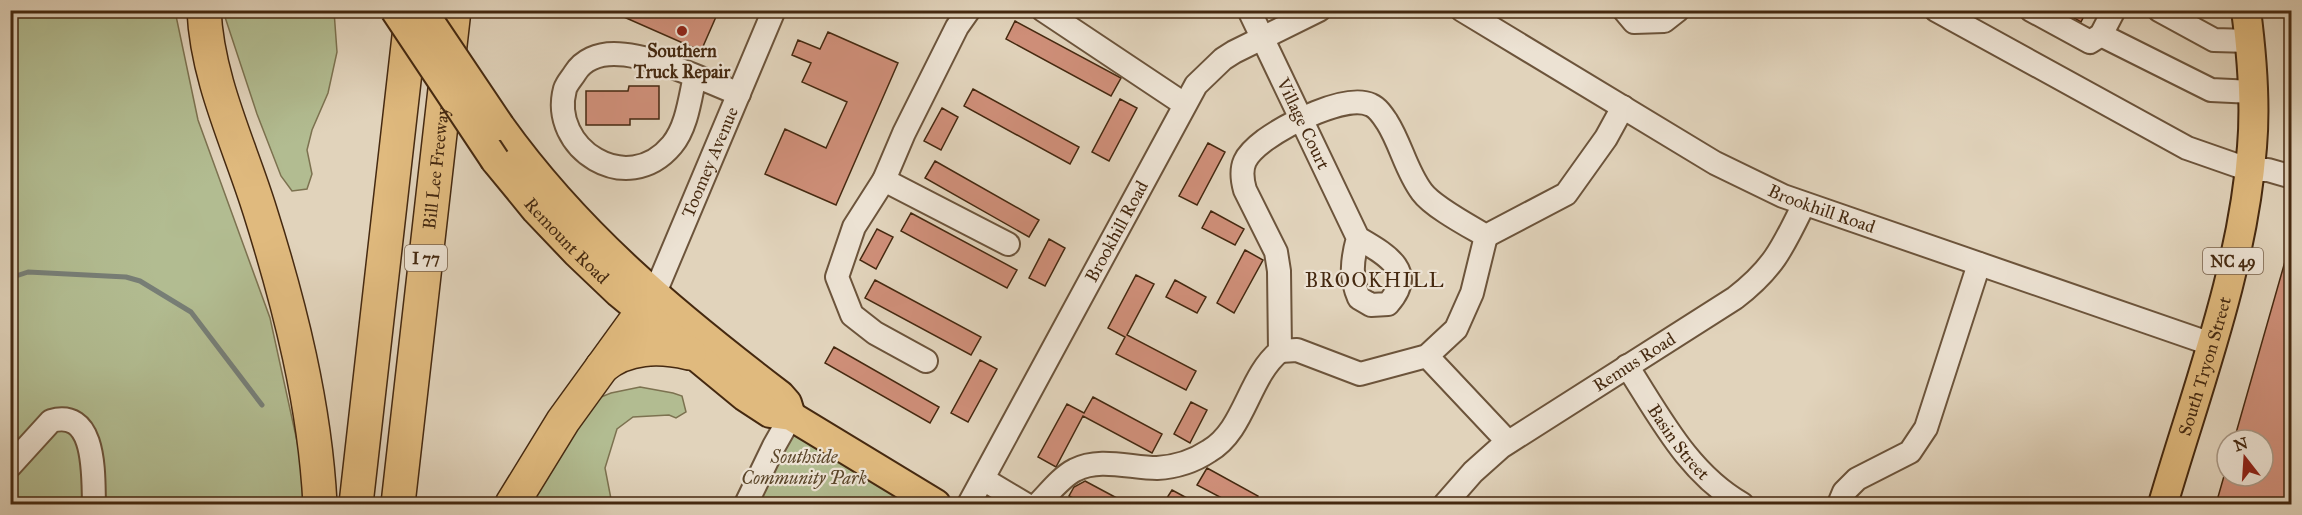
<svg xmlns="http://www.w3.org/2000/svg" width="2302" height="515" font-family="'IM FELL Great Primer',serif">
  <style>
    .green { fill: #b2bc91; stroke: #7c7250; stroke-width: 1.5 }
    .lines { fill: none; stroke-linecap: round; stroke-linejoin: round }
    .stream { stroke: #777e76; stroke-width: 5 }
    .building { fill: #cf8f79; stroke: #452910; stroke-width: 1.5 }
    .minor-casing { stroke: #6c543b; stroke-width: 26 }
    .major-casing { stroke: #452910; stroke-width: 32 }
    .highway-casing { stroke: #452910; stroke-width: 36 }
    .minor { stroke: #ece2d3; stroke-width: 22 }
    .major { stroke: #e0ba7e; stroke-width: 28 }
    .highway { stroke: #e0ba7e; stroke-width: 33 }
    .major-bridge-casing { stroke: #452910; stroke-width: 32; stroke-linecap: butt }
    .major-bridge { stroke: #e0ba7e; stroke-width: 28 }
    .poi-dot { fill: #8f2418; stroke: #ece2d3; stroke-width: 2 }
    .labels { text-anchor: middle; stroke-width: 4.5; stroke-linejoin: round; paint-order: stroke }
    .shield { fill: #ece2d3; stroke: #77604a; stroke-width: 1.5 }
    .shield-label { font-size: 16px; font-weight: bold; fill: #452910 }
    .poi-label { font-size: 18px; font-weight: bold; fill: #452910; stroke: #ece2d3 }
    .street-label { font-size: 18px; fill: #452910; stroke: #ece2d3 }
    .park-label { font-size: 18px; font-style: italic; fill: #5b462a; stroke: #ece2d3 }
    .neighbourhood-label { font-size: 20px; letter-spacing: 1.5px; fill: #452910; stroke: #ece2d3 }
  </style>
  <rect width="100%" height="100%" fill="#e1d3bb"/>
  <filter id="stains"><feTurbulence type="fractalNoise" baseFrequency=".00333" numOctaves="4"/><feColorMatrix values="0 0 0 0 .2 0 0 0 0 .09 0 0 0 0 .02 0 0 0 .5 -.17"/></filter>
  <radialGradient id="worn" r=".72"><stop offset=".6" stop-color="#630" stop-opacity="0"/><stop offset="1" stop-color="#630" stop-opacity=".3"/></radialGradient>
  <!-- green -->
  <path class="green" d="M10,11h165l23,109 72,198 34,155 -1,31h-292z
    M223,11h111l3,41 -9,41 -16,37 -5,20 5,24 -5,15 -15,2 -11,-15 -24,-62z
    M640,387l33,6 9,3 4,16 -10,6 -7,-3 -36,2 -16,12 -12,39 7,36h-85l64,-103 20,-8z
    M791,416l145,88h-190z"/>
  <g class="lines">
    <!-- stream -->
    <path class="stream" d="M10,278l18,-6 98,5 14,4 51,31 71,93"/>
  </g>
  <!-- building -->
  <path class="building" d="M608,10h111l-18,41z
    M2060,10h27l-6,12z
    M1015,21l106,57 -10,18 -105,-57z
    M828,32l70,31 -62,142 -71,-31 20,-45 41,19 21,-46 -45,-20 9,-19 -19,-8 6,-15 22,9z
    M629,86h30v33h-29v6h-44v-34h42z
    M973,89l106,58 -9,17 -106,-58z
    M1120,99l17,9 -28,53 -17,-9z
    M942,108l16,9 -17,33 -17,-9z
    M1208,143l17,9 -28,53 -18,-9z
    M935,161l104,59 -10,17 -104,-59z
    M1211,211l33,18 -9,16 -33,-17z
    M911,213l106,57 -10,18 -106,-57z
    M877,229l16,8 -17,32 -16,-9z
    M1049,239l16,9 -20,38 -16,-8z
    M1245,250l18,10 -29,53 -17,-10z
    M2288,251h4v253h-76l8,-28h39v-36h-29z
    M1136,275l18,9 -27,51 69,36 -10,19 -70,-36 9,-17 -17,-9z
    M875,280l106,57 -10,18 -106,-57z
    M1175,280l31,17 -9,16 -31,-16z
    M834,347l105,60 -9,16 -105,-60z
    M980,360l17,9 -29,53 -17,-9z
    M1093,397l69,37 -10,19 -69,-37 -27,51 -18,-10 29,-53 17,9z
    M1191,402l16,8 -17,33 -16,-9z
    M1207,468l51,28 -4,8h-21l-36,-19z
    M1085,481l43,23h-43l-16,-8 5,-9z
    M1172,490l26,14h-35z"/>
  <g class="lines">
    <!-- minor casing -->
    <g class="minor-casing">
      <g id="minor">
        <path d="M1043,10l141,94"/>
        <path id="s1" d="M1249,10l109,228c29,17 59,33 30,66l-17,1 -12,-7c-9,-21 -7,-38 -1,-60"/>
        <path id="s2" d="M1462,10l253,153 68,33 428,148"/>
        <path d="M1624,10l10,12 30,-1 14,-11"/>
        <path d="M1936,10l251,138 63,22h18l24,7"/>
        <path d="M2031,10l59,32 11,-7 13,-25"/>
        <path d="M2159,10l55,30 36,1"/>
        <path d="M2101,35l110,55 42,2"/>
        <path d="M695,76c-5,22 -8,51 -23,69 -45,54 -123,3 -107,-56 2,-6 7,-11 10,-16 8,-13 23,-19 39,-19 37,0 90,26 125,40"/>
        <path d="M884,180l124,64"/>
        <path id="s3" d="M654,295l120,-285"/>
        <path d="M1280,351l17,-1 63,24 67,-18 29,-27 16,-36 14,-57"/>
        <path d="M1427,356l81,86"/>
        <path d="M926,361l-51,-28 -23,-18 -15,-38 17,-50 30,-47 20,-47 53,-106 12,-17"/>
        <path id="s4" d="M1627,366c33,51 61,107 115,138"/>
        <path d="M10,466l41,-45c46,-13 42,55 43,83"/>
        <path d="M983,479l42,25"/>
        <path d="M746,504l28,-58 17,-30"/>
        <path id="s5" d="M969,504l227,-419 27,-26 11,-7 85,-42"/>
        <path d="M1038,504c11,-11 23,-27 37,-34 24,-13 56,-2 82,-2 18,-1 37,-7 52,-17 36,-21 39,-74 71,-100l-1,-80 -3,-19 -31,-62c-7,-25 0,-35 20,-50 21,-15 81,-47 106,-35 7,3 12,11 16,17 14,22 19,49 35,70 11,15 47,34 64,44l80,-42 40,-56 17,-31"/>
        <path id="s6" d="M1445,504l28,-32 28,-25 234,-149c39,-30 48,-51 69,-94"/>
        <path d="M1839,504l5,-12 13,-13 53,-27 16,-24 53,-164"/>
      </g>
    </g>
    <!-- major casing -->
    <g class="major-casing">
      <g id="major">
        <path d="M500,126c78,109 174,188 280,269l7,8 4,13"/>
        <path id="s7" d="M495,160l41,50 41,43 42,40 125,103 26,17 21,3 145,88"/>
        <path id="s8" d="M2163,504c34,-116 80,-235 89,-357 4,-46 0,-91 -6,-137"/>
      </g>
    </g>
    <!-- highway casing -->
    <g class="highway-casing">
      <g id="highway">
        <path d="M204,10c3,70 36,136 56,201 30,95 55,194 60,293"/>
        <path d="M602,367c24,-21 58,-21 87,-14"/>
        <path d="M356,504l56,-494"/>
        <path id="s9" d="M398,504l56,-494"/>
        <path d="M512,504l51,-83 79,-109"/>
      </g>
    </g>
    <!-- minor -->
    <use href="#minor" class="minor"/>
    <!-- major -->
    <use href="#major" class="major"/>
    <!-- highway -->
    <use href="#highway" class="highway"/>
    <!-- major-bridge casing -->
    <g class="major-bridge-casing">
      <path id="major-bridge" d="M395,10l100,150
        M422,10l78,116"/>
    </g>
    <!-- major-bridge -->
    <use href="#major-bridge" class="major-bridge"/>
  </g>
  <!-- markers -->
  <circle class="poi-dot" cx="682" cy="31" r="6"/>
  <g class="labels">
    <!-- shield labels -->
    <g class="shield">
      <rect x="405" y="245" width="42" height="26" rx="4.5"/>
      <rect x="2203" y="248" width="60" height="26" rx="4.5"/>
    </g>
    <g class="shield-label">
      <text x="426" y="264">I 77</text>
      <text x="2233" y="267">NC 49</text>
    </g>
    <!-- poi labels -->
    <g class="poi-label">
      <text x="682" y="57">Southern<tspan x="682" dy="21">Truck Repair</tspan></text>
    </g>
    <!-- street labels -->
    <g class="street-label">
      <text dy="6" stroke="none"><textPath href="#s1" startOffset="126">Village Court</textPath></text>
      <text dy="6" stroke="none"><textPath href="#s3" startOffset="144">Toomey Avenue</textPath></text>
      <text dy="6" stroke="none"><textPath href="#s9" startOffset="338">Bill Lee Freeway</textPath></text>
      <text dy="6" stroke="none"><textPath href="#s2" startOffset="412">Brookhill Road</textPath></text>
      <text dy="6" stroke="none"><textPath href="#s5" startOffset="310">Brookhill Road</textPath></text>
      <text dy="6" stroke="none"><textPath href="#s7" startOffset="108">Remount Road</textPath></text>
      <text dy="6" stroke="none"><textPath href="#s6" startOffset="238">Remus Road</textPath></text>
      <text dy="6" stroke="none"><textPath href="#s8" startOffset="144">South Tryon Street</textPath></text>
      <text dy="6" stroke="none"><textPath href="#s4" startOffset="92">Basin Street</textPath></text>
    </g>
    <!-- park labels -->
    <g class="park-label">
      <text x="804" y="463">Southside<tspan x="804" dy="21">Community Park</tspan></text>
    </g>
    <!-- neighbourhood labels -->
    <g class="neighbourhood-label">
      <text x="1375" y="287">BROOKHILL</text>
    </g>
  </g>
  <!-- margin -->
  <rect width="2302" height="515" fill="none" stroke="#e1d3bb" stroke-width="36"/>
  <rect x="12" y="12" width="2278" height="491" fill="none" stroke="#452910" stroke-width="3"/>
  <rect x="18" y="18" width="2266" height="479" fill="none" stroke="#452910" stroke-width="1.5"/>
  <!-- north arrow -->
  <g transform="translate(2245 458) rotate(343)"><circle r="28" fill="#ece2d3" stroke="#a99885" stroke-width="1.5"/>
  <path d="M0-4.5L10 22L0 15L-10 22Z" fill="#8f2418"/>
  <text y="-9" font-size="16" font-weight="bold" text-anchor="middle" fill="#452910">N</text>
  </g>
  <rect width="100%" height="100%" filter="url(#stains)"/>
  <rect width="100%" height="100%" fill="url(#worn)"/>
</svg>
